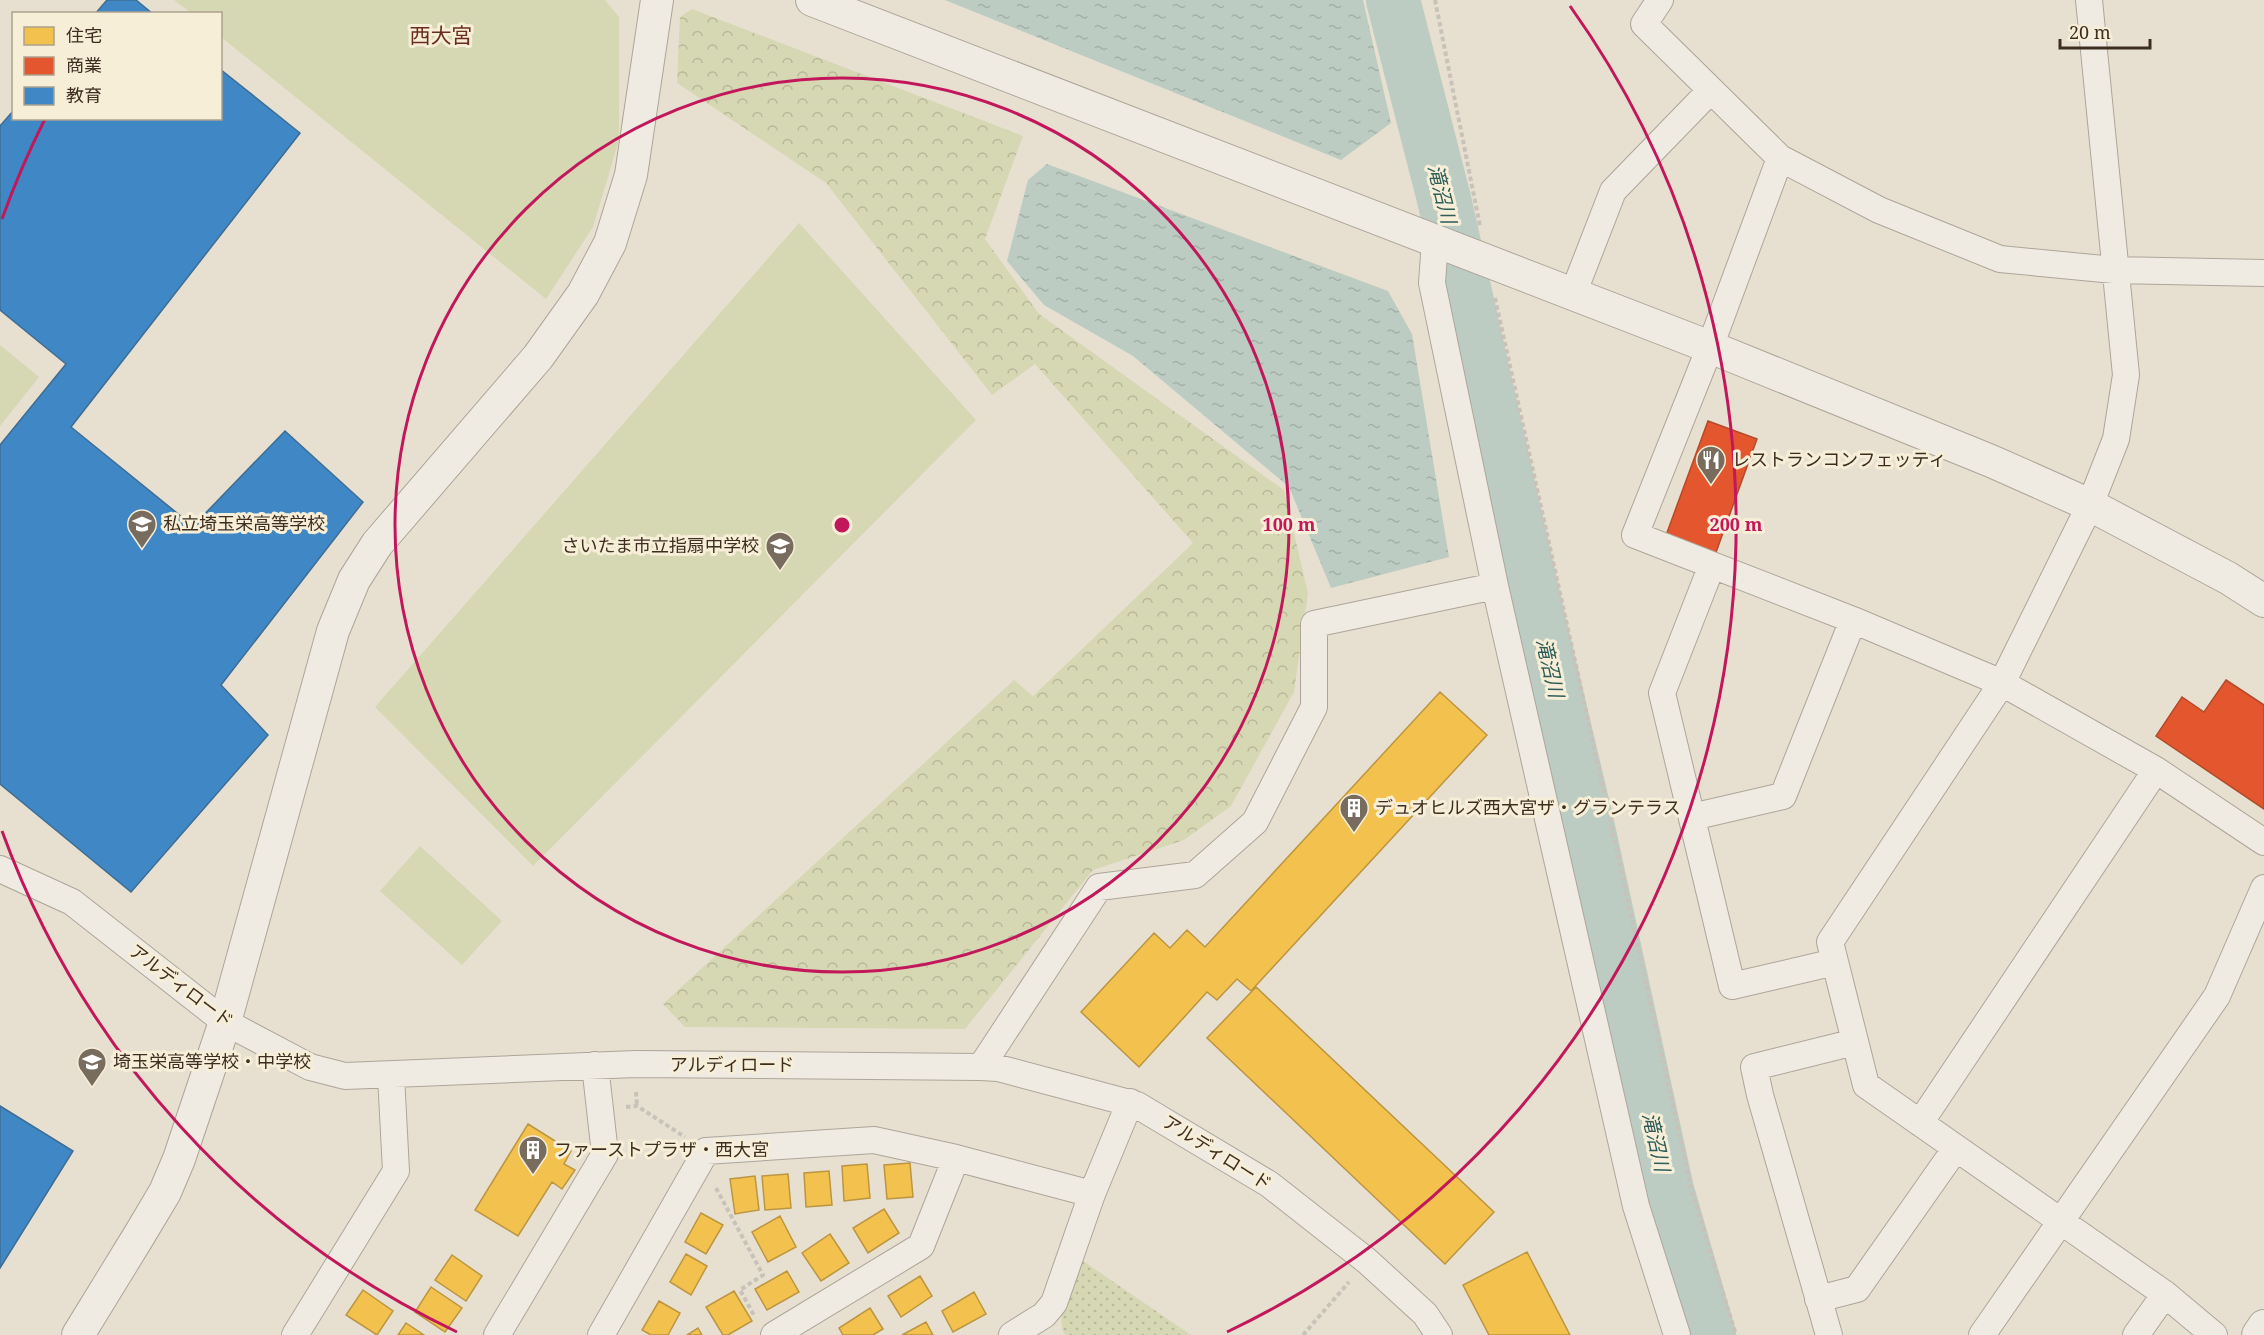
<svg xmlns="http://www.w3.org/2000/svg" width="2264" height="1335" font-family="'Noto Serif','Noto Sans JP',serif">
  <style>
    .grass { fill: #d6d7b3 }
    .forest { fill: url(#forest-crowns) }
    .park { fill: url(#park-dots) }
    .water { fill: url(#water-ripples) }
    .homes { fill: #f2c14e; stroke: #bc9540; stroke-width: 1.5 }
    .shops { fill: #e4572e; stroke: #b24b2a; stroke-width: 1.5 }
    .schools { fill: #3f88c5; stroke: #3e6d94; stroke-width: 1.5 }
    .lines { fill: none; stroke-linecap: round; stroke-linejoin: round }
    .river { stroke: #bcccc2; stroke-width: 54 }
    .minor-casing { stroke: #ada599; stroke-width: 28 }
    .tertiary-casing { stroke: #ada599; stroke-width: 34 }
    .path { stroke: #c8c2b9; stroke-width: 4; stroke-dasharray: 4.5 3; stroke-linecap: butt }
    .minor { stroke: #efebe3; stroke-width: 26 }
    .tertiary { stroke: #efebe3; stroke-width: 32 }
    .ring { fill: none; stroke: #c2185b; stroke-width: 3 }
    .labels { text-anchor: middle; stroke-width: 6; stroke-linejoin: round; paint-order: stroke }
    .poi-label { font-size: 18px; fill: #3d2e20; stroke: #f7eed8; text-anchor: start }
    .street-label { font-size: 18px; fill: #3d2e20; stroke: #f7eed8 }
    .water-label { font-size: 20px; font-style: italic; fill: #2f5d5a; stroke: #f7eed8 }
    .quarter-label { font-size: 21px; fill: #6b2e1e; stroke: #f7eed8 }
    .centre { fill: #c2185b; stroke: #f7eed8; stroke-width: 3 }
    .ring-label { font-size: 18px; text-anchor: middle; font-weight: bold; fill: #c2185b; stroke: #f7eed8; stroke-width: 6; stroke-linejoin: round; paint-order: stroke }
  </style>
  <defs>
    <pattern id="forest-crowns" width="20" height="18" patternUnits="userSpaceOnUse" patternTransform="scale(1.5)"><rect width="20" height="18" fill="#d6d7b3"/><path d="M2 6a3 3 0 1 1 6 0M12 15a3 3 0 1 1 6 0" fill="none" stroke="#b9b99a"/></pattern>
    <pattern id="park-dots" width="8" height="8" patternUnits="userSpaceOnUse" patternTransform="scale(1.5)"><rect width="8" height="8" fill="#d6d7b3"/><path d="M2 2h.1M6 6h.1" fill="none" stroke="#b9b99a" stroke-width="1.8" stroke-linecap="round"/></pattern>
    <pattern id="water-ripples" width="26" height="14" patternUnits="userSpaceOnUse" patternTransform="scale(1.5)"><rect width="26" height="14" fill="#bcccc2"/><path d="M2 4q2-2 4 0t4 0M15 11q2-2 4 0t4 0" fill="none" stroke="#a2b0a6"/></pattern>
  </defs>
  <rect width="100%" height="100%" fill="#e7e0d1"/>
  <!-- grass -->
  <path class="grass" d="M174,0h431l14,17v123l-26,87 -47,72 -325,-262 -1,-23 -29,-1z
    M799,223l177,197 -443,446 -158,-159z
    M0,345l39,32 -39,49z
    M420,846l82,75 -40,44 -82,-74z"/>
  <!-- forest -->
  <path class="forest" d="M692,9l331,127 -38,103 54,75 245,176 24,103 -14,99 -63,114 -47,34 -91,30 -128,159 -280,-2 -22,-23 351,-324 19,16 160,-153 -158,-179 -43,31 -166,-212 -149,-100 3,-66z"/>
  <!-- park -->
  <path class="park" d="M1080,1259l111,76h-126c-12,-18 8,-57 15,-76z"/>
  <!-- water -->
  <path class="water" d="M945,0h418l28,123 -50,37z
    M1047,164l341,127 24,43 37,223 -118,31 -42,-101 -156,-131 -89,-51 -37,-44 21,-81z"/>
  <!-- homes -->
  <path class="homes" d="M1440,692l47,43 -236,256 -14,-12 -20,21 -10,-8 -68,75 -58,-55 73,-79 16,15 17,-18 18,17z
    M1256,987l238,225 -49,52 -238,-226z
    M528,1124l43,27 -7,13 11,6 -13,19 -10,-7 -34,54 -43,-26z
    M910,1163l3,34 -26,2 -3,-34z
    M867,1164l3,34 -26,3 -2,-35z
    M829,1171l3,34 -26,2 -2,-34z
    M788,1174l3,34 -26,2 -3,-34z
    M755,1176l4,34 -24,4 -5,-35z
    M884,1209l15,24 -31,20 -15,-25z
    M701,1213l22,12 -17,29 -21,-12z
    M780,1216l16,31 -28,15 -16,-30z
    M830,1234l19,29 -28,18 -19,-28z
    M1527,1252l43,83h-81l-26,-50z
    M686,1254l21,12 -16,29 -21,-13z
    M452,1255l30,21 -16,25 -31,-21z
    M787,1271l12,21 -32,18 -12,-21z
    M920,1276l12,20 -31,21 -13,-21z
    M431,1287l31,21 -17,24 -30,-20z
    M363,1290l30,21 -16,24 -31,-20z
    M734,1291l18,30 -24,14h-5l-17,-28z
    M974,1292l12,22 -33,18 -11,-21z
    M659,1301l21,12 -12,22h-17l-9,-5z
    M870,1308l13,21 -10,6h-30l-4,-7z
    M926,1322l7,13h-31z
    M406,1323l18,12h-26z
    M698,1328l4,7h-15z"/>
  <!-- shops -->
  <path class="shops" d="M1708,421l49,18 -42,116 -50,-17z
    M2226,680l38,25v104l-108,-73 26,-39 22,15z"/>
  <!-- schools -->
  <path class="schools" d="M107,0h29l17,14h-58z
    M220,69l80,64 -229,294 122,99 92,-95 78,71 -142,183 47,50 -137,157 -131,-108v-339l66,-81 -66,-54v-184l14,-16v8h206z
    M0,1106l73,45 -73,117z"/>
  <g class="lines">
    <!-- river -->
    <path class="river" d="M1393,0l51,199 96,427 47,197 80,367 42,145"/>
    <!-- minor casing -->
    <g class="minor-casing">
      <path id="minor" d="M1660,0l-16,24 136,134 99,52 121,49 114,11 150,3
        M2089,0l37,375 -10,64 -26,66 -88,178 -172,259 36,143 299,209 49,41
        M1780,158l-70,189 -75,188 218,85 149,63 154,87 108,72
        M1435,241l-3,42 63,303 141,620 41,129
        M1573,294l40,-103 98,-101
        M1712,565l-50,128 70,293 103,-24
        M1692,817l91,-21 70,-176
        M0,869l72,33 153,120 85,45 35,9 290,-12 346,3 17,1 139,37 132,79 98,77 58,53 14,21
        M981,1067l118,-180 96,-12 60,-53 59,-115v-83l181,-38
        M1920,1123l236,-353
        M1818,1299l39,-10 99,-141
        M295,1335l101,-164 -5,-95
        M497,1335l108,-181 -10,-89
        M601,1335l105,-184 168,-11 82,18 136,36
        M774,1335l147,-89 35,-88
        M1012,1335l32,-20 10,-12 38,-109 38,-92
        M1829,1335l-69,-240 -6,-28 101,-25
        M1982,1335l235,-339 47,-108
        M2136,1335l29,-41"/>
    </g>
    <!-- tertiary casing -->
    <g class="tertiary-casing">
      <path id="tertiary" d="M812,0l898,347 281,114 99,44 138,73 36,23
        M78,1335l62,-101 25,-42 14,-33 46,-137 108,-391 21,-51 23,-36 161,-187 45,-63 27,-51 21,-68 26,-175
        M2258,1335l6,-9"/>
    </g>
    <!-- path -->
    <path class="path" d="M1435,0l45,226
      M1495,298l197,894 44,143
      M636,1092l1,14
      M626,1107l11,-1 48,31
      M716,1188l47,87 -23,15 15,27
      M1303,1335l46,-53"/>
    <!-- minor -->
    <use href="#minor" class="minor"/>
    <!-- tertiary -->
    <use href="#tertiary" class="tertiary"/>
  </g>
  <!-- distance rings -->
  <g class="ring">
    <circle cx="842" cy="525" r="447"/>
    <path d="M457 1332A894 894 0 0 1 2 831M2 219A894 894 0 0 1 45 119M1570 6A894 894 0 0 1 1227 1332"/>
  </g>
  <!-- icons -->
  <defs>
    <g id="restaurant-pin" transform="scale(1.5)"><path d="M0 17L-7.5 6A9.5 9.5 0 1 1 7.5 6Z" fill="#786c5e" stroke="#f7eed8"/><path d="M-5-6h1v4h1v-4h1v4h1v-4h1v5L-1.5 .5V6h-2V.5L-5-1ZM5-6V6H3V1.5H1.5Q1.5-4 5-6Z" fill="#fff"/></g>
    <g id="school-pin" transform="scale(1.5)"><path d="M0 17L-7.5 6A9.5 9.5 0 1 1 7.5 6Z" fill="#786c5e" stroke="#f7eed8"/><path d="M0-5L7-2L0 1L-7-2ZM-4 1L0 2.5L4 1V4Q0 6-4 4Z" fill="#fff"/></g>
    <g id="building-pin" transform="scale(1.5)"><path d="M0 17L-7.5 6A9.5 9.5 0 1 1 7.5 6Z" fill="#786c5e" stroke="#f7eed8"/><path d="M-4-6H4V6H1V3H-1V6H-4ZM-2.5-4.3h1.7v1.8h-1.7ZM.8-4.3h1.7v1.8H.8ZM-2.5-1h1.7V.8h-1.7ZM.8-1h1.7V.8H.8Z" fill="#fff"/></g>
  </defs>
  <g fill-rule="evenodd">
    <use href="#restaurant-pin" x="1711" y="460"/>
    <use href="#school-pin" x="142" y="524"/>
    <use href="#school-pin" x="780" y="546"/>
    <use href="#building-pin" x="1354" y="808"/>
    <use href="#school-pin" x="92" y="1062"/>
    <use href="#building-pin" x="533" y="1150"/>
  </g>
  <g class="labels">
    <!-- poi labels -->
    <g class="poi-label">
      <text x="1732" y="466">レストランコンフェッティ</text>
      <text x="163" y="530">私立埼玉栄高等学校</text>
      <text x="759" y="552" text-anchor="end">さいたま市立指扇中学校</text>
      <text x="1375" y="814">デュオヒルズ西大宮ザ・グランテラス</text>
      <text x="113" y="1068">埼玉栄高等学校・中学校</text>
      <text x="554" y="1156">ファーストプラザ・西大宮</text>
    </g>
    <!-- street labels -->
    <g class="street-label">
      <text transform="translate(181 986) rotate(37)" y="6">アルディロード</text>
      <text x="732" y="1071">アルディロード</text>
      <text transform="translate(1217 1153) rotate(32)" y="6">アルディロード</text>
    </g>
    <!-- water labels -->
    <g class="water-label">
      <text transform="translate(1442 194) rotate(76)" y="7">滝沼川</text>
      <text transform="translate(1550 668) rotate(77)" y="7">滝沼川</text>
      <text transform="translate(1656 1142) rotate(77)" y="7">滝沼川</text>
    </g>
    <!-- quarter labels -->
    <g class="quarter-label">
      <text x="441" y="43">西大宮</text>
    </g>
  </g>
  <circle cx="842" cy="525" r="9" class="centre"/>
  <g class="ring-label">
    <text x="1289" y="531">100 m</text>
    <text x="1736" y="531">200 m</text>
  </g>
  <!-- legend -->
  <rect x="12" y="12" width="210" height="108" fill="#f7eed8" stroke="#ada18e" stroke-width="1.5"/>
  <rect x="24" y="27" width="30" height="18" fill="#f2c14e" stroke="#ada18e" stroke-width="1.5"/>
  <text x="66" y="42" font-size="18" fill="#3d2e20">住宅</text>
  <rect x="24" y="57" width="30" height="18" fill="#e4572e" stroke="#ada18e" stroke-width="1.5"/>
  <text x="66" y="72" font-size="18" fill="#3d2e20">商業</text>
  <rect x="24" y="87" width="30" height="18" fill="#3f88c5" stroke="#ada18e" stroke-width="1.5"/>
  <text x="66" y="102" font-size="18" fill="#3d2e20">教育</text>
  <!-- scale -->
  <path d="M2060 39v9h90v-9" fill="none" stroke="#3d2e20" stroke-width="3"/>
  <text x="2069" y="39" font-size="18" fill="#3d2e20" stroke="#f7eed8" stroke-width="4.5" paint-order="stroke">20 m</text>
</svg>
